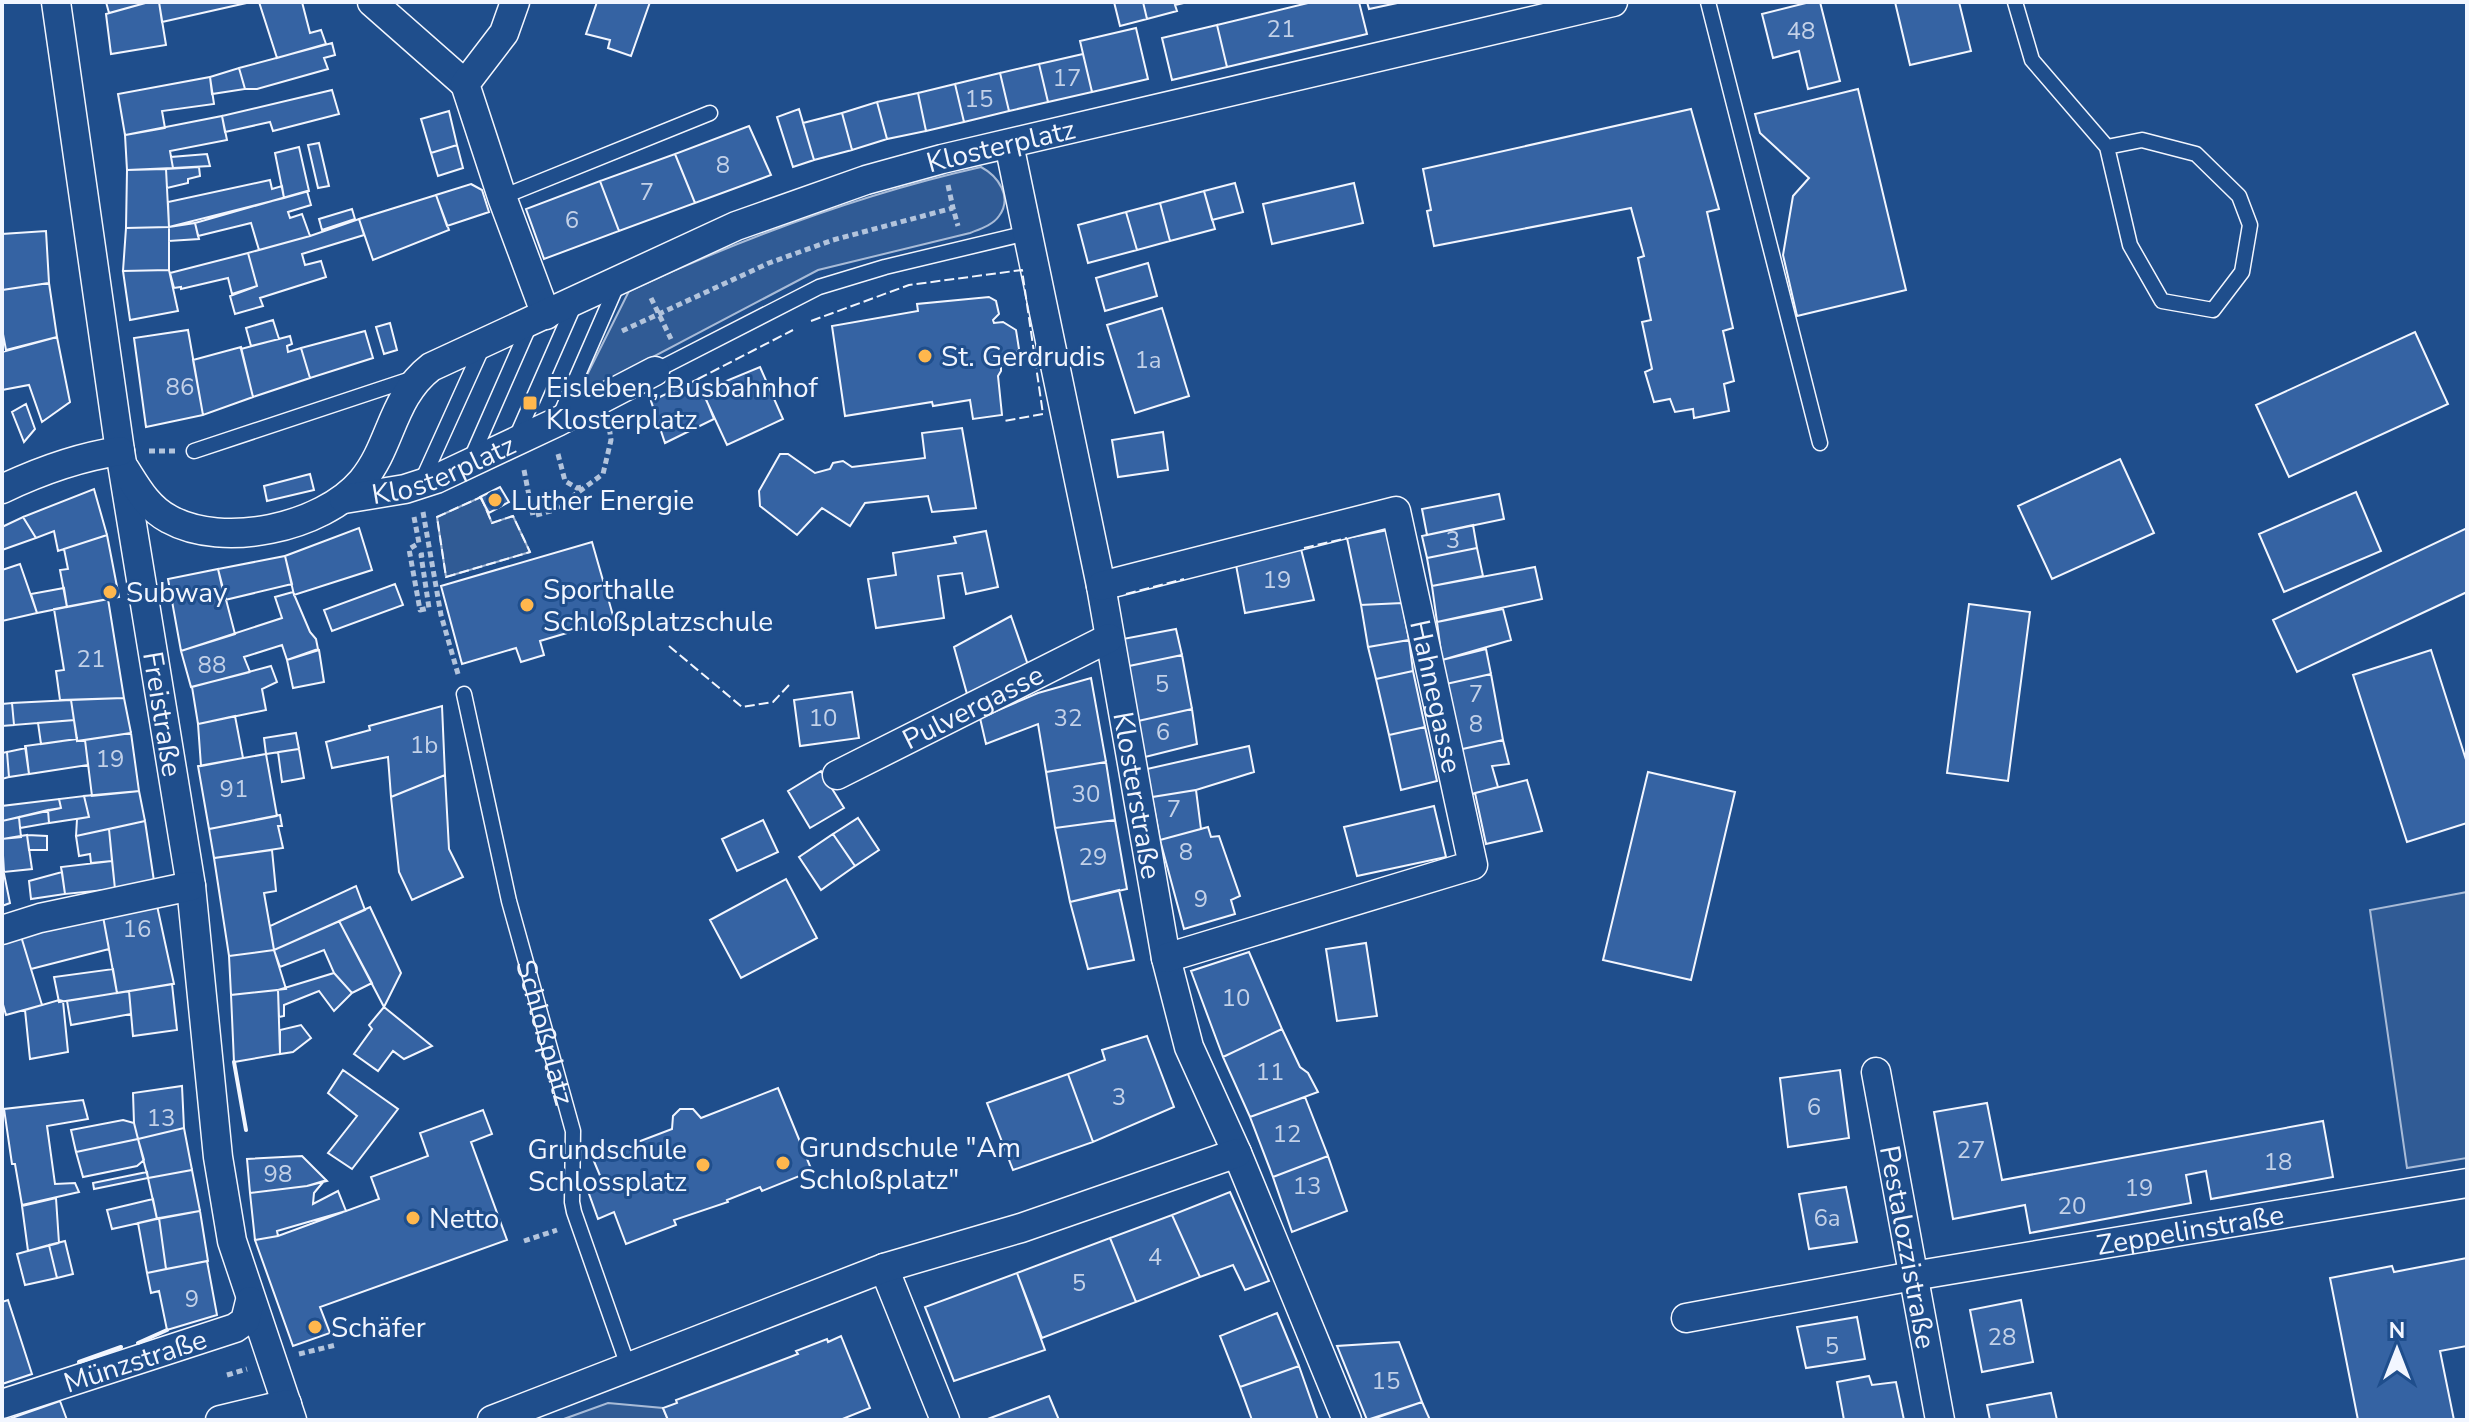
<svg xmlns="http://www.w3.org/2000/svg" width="2469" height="1422" font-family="'Nunito Sans',sans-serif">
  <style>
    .green { fill: #305b95; stroke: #a8bbd7; stroke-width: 2 }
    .building { fill: #3563a3; stroke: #f2f6ff; stroke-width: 2 }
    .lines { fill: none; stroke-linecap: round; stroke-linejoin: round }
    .lane-casing { stroke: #f2f6ff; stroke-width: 17 }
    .street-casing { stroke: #f2f6ff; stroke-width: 31 }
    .path { stroke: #b3c4dc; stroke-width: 5; stroke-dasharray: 6 4; stroke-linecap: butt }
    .lane { stroke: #1f4e8c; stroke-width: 14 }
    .street { stroke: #1f4e8c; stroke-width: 28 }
    .fence { stroke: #f2f6ff; stroke-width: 2; stroke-dasharray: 10 4; stroke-linecap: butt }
    .wall { stroke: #f2f6ff; stroke-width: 4 }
    .poi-dot { fill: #ffb74d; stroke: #1f4e8c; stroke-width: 3 }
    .labels { text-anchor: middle; stroke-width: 6; stroke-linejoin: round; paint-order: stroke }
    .number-label { font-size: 24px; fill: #c3d1e8 }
    .street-label { font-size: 28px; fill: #f2f6ff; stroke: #1f4e8c }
    .poi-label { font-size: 28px; fill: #f2f6ff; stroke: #1f4e8c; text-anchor: start }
  </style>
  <rect width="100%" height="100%" fill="#1f4e8c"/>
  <!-- green -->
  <path class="green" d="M981,167c17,9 32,30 18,49 -6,9 -19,13 -29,17l-152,37 -224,118 -6,1 -4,-8 45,-90c114,-53 228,-96 352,-124z
    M481,497l11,26 21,-7 17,36 -84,25 -9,-60z
    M2467,892v266l-60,10 -37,-258z
    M608,1403l55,5 5,12h-107z"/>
  <!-- building -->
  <path class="building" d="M106,2h43l-40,11z
    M149,2h10l7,43 -55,9 -5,-40z
    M159,2h92l-89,20z
    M259,2h43l8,31 11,-3 5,14 -49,14z
    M597,2h53l-19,54 -23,-8 2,-8 -24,-6z
    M1114,2h29l4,17 -27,7z
    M1143,2h45l-13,3 2,6 -30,8z
    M1312,2h47l8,32 -140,33 -10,-42z
    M1367,2h35l-33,7z
    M1810,2h10l20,79 -32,8 -9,-38 -26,7 -11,-44z
    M1895,2h64l12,49 -61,14z
    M1217,25l10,42 -55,13 -10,-42z
    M1136,28l12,51 -56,13 -12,-51z
    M332,43l3,12 -11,3 4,11 -71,20h-12l-6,-21z
    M1083,54l9,38 -44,10 -9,-38z
    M1039,64l9,38 -39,9 -9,-38z
    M239,68l6,21 -33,5 -2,-17z
    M1000,73l9,38 -45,11 -9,-38z
    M210,77l4,27 -52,7 3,17 -40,7 -7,-41z
    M955,84l9,38 -38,9 -8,-38z
    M1858,89l48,201 -109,26 -14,-61 10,-59 16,-18 -49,-45 -5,-19z
    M332,90l7,24 -66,17 -3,-9 -45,10 -3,-16z
    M918,93l8,38 -39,8 -10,-37z
    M877,102l10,37 -35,11 -10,-37z
    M799,109l15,51 -21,7 -16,-50z
    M1691,109l28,100 -12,3 26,116 -10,3 11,50 -10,3 5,27 -35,7 -1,-9 -18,3 -5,-13 -16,3 -9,-30 7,-3 -10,-47 9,-2 -13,-62 6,-2 -13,-48 -197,38 -7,-35 4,-1 -8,-41z
    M449,111l8,34 -26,8 -10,-34z
    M842,113l10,37 -38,10 -11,-37z
    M222,116l5,24 -57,11 3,17 -46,2 -2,-35z
    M749,126l22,49 -76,28 -20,-49z
    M319,143l10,43 -11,2 -10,-43z
    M457,145l6,23 -25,8 -7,-23z
    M299,147l10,44 -25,7 -9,-45z
    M207,154l3,12 -37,2 -2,-11z
    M675,154l20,49 -76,28 -19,-50z
    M199,167l1,9 -12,3v4l-21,5 -1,-19z
    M166,169l3,58 -43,1 1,-58z
    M270,180l2,9 10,-3 2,12 -115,29 -1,-25z
    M600,181l19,50 -75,28 -18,-50z
    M1235,183l8,29 -31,8 -8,-29z
    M1354,183l9,40 -91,21 -9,-40z
    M471,184l11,6 7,22 -42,14 -11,-31z
    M307,191l4,14 -23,7 2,6 12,-4 8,22 -51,14 -8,-27 -53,13 -3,-13z
    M1204,191l11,38 -45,12 -10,-38z
    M436,195l13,35 -76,30 -14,-41z
    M1160,203l10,38 -33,9 -11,-38z
    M352,209l3,10 -33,11 -3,-11z
    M1126,212l11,38 -49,13 -10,-38z
    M359,219l5,16 -62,19 3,11 16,-4 5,16 -66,21 3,8 -28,8 -5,-18 27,-10 -9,-33 62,-17z
    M195,223l4,16 -30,2v-14z
    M169,227v43l-46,1 3,-43z
    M46,231l3,52 -47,7v-56z
    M248,253l9,33 -25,8 -4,-16 -47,11v-2l-7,1 -4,-15z
    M1148,263l9,33 -52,15 -9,-33z
    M169,270l9,41 -48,9 -7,-49z
    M49,283l8,54 -51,13 -4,-21v-39z
    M989,297l7,4 3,13 -6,6 1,3 9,-1 13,8 3,19 -10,15 -8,1v6l-3,5 4,39 -29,4 -3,-19 -37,6 -1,-4 -87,14 -13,-90 86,-15 -1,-7z
    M1162,308l27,88 -54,17 -28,-88z
    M273,320l6,19 -28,7 -5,-18z
    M390,323l7,27 -13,4 -8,-27z
    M188,330l15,85 -57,12 -12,-89z
    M365,331l8,27 -63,20 -9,-30z
    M2415,332l33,72 -159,73 -33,-72z
    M290,336l2,8 -5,2 1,6 13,-4 9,30 -57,19 -12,-48z
    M57,337l13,65 -28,20 -13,-37 -27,5v-38z
    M241,347l12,50 -50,18 -10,-55z
    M760,367l23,52 -56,26 -25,-54z
    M698,379l16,40 -49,24 -14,-42z
    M26,404l9,25 -11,13 -12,-30z
    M962,428l14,80 -44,4 -4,-16 -63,7 -15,23 -28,-18 -25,27 -37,-29 -1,-15 21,-37h8l27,19 15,-4 3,-6 10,-2 9,6 73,-9 -3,-25z
    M1163,432l5,38 -50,7 -6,-37z
    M2120,459l34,74 -102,46 -34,-73z
    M310,474l4,16 -47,11 -3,-15z
    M500,487l9,15 -20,11 -9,-16z
    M94,489l13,46 -49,16 -4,-20 -18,7 -13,-21z
    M2356,492l25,59 -97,41 -25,-58z
    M1499,494l5,25 -77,16 -5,-26z
    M23,517l13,21 -34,12v-23z
    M1473,525l4,23 -50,10 -5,-22z
    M359,528l13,42 -78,25 -9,-39z
    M2467,528v64l-170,80 -24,-52z
    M1388,530l14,73 -41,2 -14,-67z
    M986,531l12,56 -32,7 -4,-21 -24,3 6,42 -68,10 -8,-49 28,-4 -3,-22 63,-10 -2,-6z
    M107,535l12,62 -52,10 -7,-37 8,-1 -4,-20z
    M592,542l22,77 -74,22 4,14 -23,7 -5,-14 -54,16 -21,-78z
    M1477,548l6,28 -51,10 -5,-28z
    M1301,549l13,51 -69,13 -9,-48z
    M285,556l7,28 -67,16 -7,-31z
    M20,564l17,49 -35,8v-51z
    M1535,567l7,32 -105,23 -5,-36z
    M218,569l17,65 -54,17 -13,-72z
    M395,584l8,21 -71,26 -8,-21z
    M64,588l3,19 -30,6 -6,-19z
    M293,592l17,40 6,7 2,10 -31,11 -5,-15 -38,12 6,15 -59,15 -10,-36 101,-33 -7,-21z
    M108,599l16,99 -64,2 -4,-29 8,-1 -10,-61z
    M1402,603l7,37 -41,7 -7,-42z
    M1969,604l61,8 -22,169 -61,-8z
    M1503,609l8,31 -69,20 -5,-38z
    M1011,616l17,49 -61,29 -13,-47z
    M1176,629l6,26 -53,11 -6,-27z
    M1409,640l4,31 -37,8 -8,-32z
    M1486,649l5,25 -45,10 -4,-24z
    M319,650l5,32 -31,6 -6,-28z
    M2431,650l36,113v60l-60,19 -54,-167z
    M1182,655l10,54 -54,12 -9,-55z
    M271,666l6,16 -15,7 4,21 -68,14 -6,-37z
    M1413,671l12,56 -36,8 -13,-56z
    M1491,674l12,66 -45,10 -12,-66z
    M1091,678l15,84 -60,10 -8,-48 -52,20 -6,-26 58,-25z
    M852,692l7,46 -59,8 -6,-46z
    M124,698l7,35 -54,8 -6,-41z
    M71,700l3,20 -60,5 -2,-22z
    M12,703l2,22 -12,1v-22z
    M442,706l3,69 -54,22 -3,-40 -56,11 -6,-26 44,-12 -1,-4z
    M1192,709l5,35 -52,13 -7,-36z
    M235,716l8,42 -42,8 -3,-42z
    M74,720l3,19 -36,5 -3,-21z
    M1425,727l12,54 -36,9 -12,-55z
    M131,733l8,58 -47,5 -7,-56z
    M296,733l3,16 -33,5 -2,-16z
    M77,739v2l8,-1 3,25 -59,9 -4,-28z
    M1503,740l6,24 -17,2 6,21 -30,8 -10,-45z
    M1249,746l5,26 -58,18 -44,7 -5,-28z
    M26,748l3,26 -20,3 -2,-25z
    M299,749l5,29 -22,4 -4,-30z
    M7,752l2,25 -7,2v-26z
    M266,754l11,62 -68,13 -11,-63z
    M1106,762l9,58 -60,8 -9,-56z
    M821,771l23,37 -34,20 -22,-37z
    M1648,772l87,20 -44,188 -88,-20z
    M445,775l4,74 14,28 -51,23 -13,-28 -8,-75z
    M1527,780l15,51 -56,13 -11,-51z
    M1196,790l5,39 -41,11 -8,-43z
    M139,791l6,30 -69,15 1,-17 12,-2 -5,-21z
    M84,796l5,21 -40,6 -1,-13 13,-2 -2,-9z
    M59,799l2,9 -59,13v-15z
    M1434,806l12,51 -89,19 -13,-49z
    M48,810l1,13 -29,5 -1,-11z
    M280,815l2,11h-4l5,22 -69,10 -5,-29z
    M19,817l2,20 -19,2v-18z
    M858,818l21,32 -24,16 -22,-32z
    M763,820l15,32 -41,19 -15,-32z
    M1115,820l12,69 -57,13 -15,-74z
    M145,821l9,60 -39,8 -6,-60z
    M1208,827l3,10 8,-1 21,60 -9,4 4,14 -51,15 -24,-89z
    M109,829l3,32 -21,2 -1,-9 -11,2 -3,-20z
    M833,834l22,32 -34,24 -22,-33z
    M27,835l20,1v14h-18z
    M27,835l5,34 -28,3 -2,-33z
    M272,850l4,41 -12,2 10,57 -45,6 -15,-98z
    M112,861l3,28 -50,5 -4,-27z
    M2,864l8,39 -8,3z
    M62,872l3,22 -34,5 -2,-18z
    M786,879l31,59 -76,40 -31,-58z
    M356,886l9,24 -91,40 -4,-24z
    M1119,890l15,70 -46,9 -18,-67z
    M156,901l18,83 -57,9 -15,-82z
    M370,907l31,66 -17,34 -45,-86z
    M102,911l7,38 -78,20 -11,-36z
    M339,921l33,62 -20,10 -18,-20 -10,-23 -44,17 -6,-17z
    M20,933l22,72 -36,10 -4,-14v-61z
    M1366,943l11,73 -40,5 -11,-72z
    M274,950l12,39 -55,6 -2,-39z
    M1249,952l33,77 -59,28 -32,-86z
    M113,969l4,24 -58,9 -5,-25z
    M334,973l18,20 -18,18 -15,-20 -35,14v11l-5,1 -1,-27z
    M172,984l5,46 -44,6 -4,-45z
    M278,990l2,64 -46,8 -3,-67z
    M129,991l2,23 -60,11 -4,-24z
    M59,1000l4,1 5,51 -38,7 -5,-49z
    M384,1007l48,39 -28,13 -11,-8 -15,20 -24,-17 18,-25 -3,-4z
    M301,1025l10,13 -18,14 -13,2v-24z
    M1282,1029l18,38 8,6 10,19 -68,25 -27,-60z
    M1147,1036l27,71 -81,35 -25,-68 37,-14 -3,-10z
    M343,1070l55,39 -46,60 -24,-16 29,-37 -29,-23z
    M1840,1070l9,68 -61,9 -8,-69z
    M1068,1074l25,68 -80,28 -26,-67z
    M182,1086l2,42 -46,11 -4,-16 -1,-30z
    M778,1088l34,83 -50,20 -2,-4 -33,13 1,2 -54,18 2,5 -50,19 -12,-32 -16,7 -10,-28 16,-6 -11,-26 79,-30 1,-13 7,-7h13l8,9z
    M1305,1097l23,59 -55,21 -23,-60z
    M83,1100l5,19 -41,7 8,58 20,-1 4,9 -57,13 -7,-41h-3l-8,-55z
    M1987,1103l15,77 321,-59 10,56 -122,22 -5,-28 -20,4 5,28 -161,30 -5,-28 -72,14 -19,-107z
    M483,1110l9,24 -21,8 36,98 -187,67 10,26 -37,13 -38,-106 23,-4 101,-37 -8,-22 57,-21 -8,-23z
    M123,1120l11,3 4,16 -62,13 -5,-22z
    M184,1128l8,42 -44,8 -10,-39z
    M138,1139l6,21 -7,6 -54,11 -7,-25z
    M302,1156l25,25 -20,5 -57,7 -3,-34z
    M1328,1156l19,55 -55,21 -19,-55z
    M192,1170l8,41 -43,8 -9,-41z
    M147,1172l1,6 -54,11 -1,-6z
    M324,1181l-10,12 -1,11 25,-13 8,20 -69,20 1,5 -23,4 -5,-47 57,-7z
    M1846,1187l11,55 -48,7 -10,-55z
    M1230,1192l39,89 -24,9 -12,-25 -33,12 -28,-62z
    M56,1198l3,45 -31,8 -6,-45z
    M153,1199l4,20 -45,10 -5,-19z
    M200,1211l8,50 -42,8 -7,-51z
    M1172,1215l28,62 -64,25 -26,-64z
    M159,1218l7,51 -19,4 -9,-50z
    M1110,1238l26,64 -94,36 -25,-65z
    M65,1241l8,33 -16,4 -8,-33z
    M49,1245l8,33 -32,7 -8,-31z
    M2467,1258v88l-27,5 14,69h-96l-28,-142 62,-12 2,6z
    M207,1261l10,54 -50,15 -8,-39 -8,2 -4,-20z
    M1017,1273l28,77 -91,31 -29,-74z
    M8,1300l24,74 -30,10v-82z
    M2021,1300l12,62 -51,10 -12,-62z
    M1277,1313l22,53 -59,21 -20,-51z
    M1857,1317l8,42 -59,9 -9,-41z
    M841,1336l29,72 -30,12h-172l-5,-12 14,-5 -1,-3 122,-46 -2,-3 31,-12 1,3z
    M1399,1342l23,60 -55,18 -30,-74z
    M1299,1366l19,54h-66l-12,-33z
    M1869,1376l3,9 24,-3 8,38h-60l-7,-38z
    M2051,1393l6,27h-67l-3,-15z
    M1049,1396l10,24h-74z
    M60,1401l7,19h-61z
    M1422,1402l8,18h-60z"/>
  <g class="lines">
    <!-- lane casing -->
    <g class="lane-casing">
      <g id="lane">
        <path d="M1708,2l112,441"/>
        <path d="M2015,2l17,58 75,87 23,98 32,56 51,9 29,-38 8,-47 -11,-29 -43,-42 -54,-14 -35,7"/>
        <path d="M502,197l208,-84"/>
        <path d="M655,371l164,-84 66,-20 142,-34"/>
        <path d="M559,418l59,-135"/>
        <path d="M515,440l61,-139"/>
        <path d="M194,451l220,-73"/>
        <path d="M470,461l61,-139"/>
        <path d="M421,483l62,-137"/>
        <path id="s1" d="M464,694l45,207 64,230 -1,71 2,10 54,154"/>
      </g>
    </g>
    <!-- street casing -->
    <g class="street-casing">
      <g id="street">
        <path id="s2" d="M56,2l64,449 71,435 27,271 14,84 60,179"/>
        <path d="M372,2l93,82"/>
        <path d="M515,2l-11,31 -39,51 37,113 44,118"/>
        <path id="s3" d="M1009,144l92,442 65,372 23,89 48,106 110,267"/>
        <path id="s4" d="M125,469c12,19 23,39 44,50 54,30 153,9 193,-38 30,-36 29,-83 69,-114l305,-141 130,-46 76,-21 671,-157"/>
        <path d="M2,489c38,-18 76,-32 118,-38"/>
        <path id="s5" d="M344,499l61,-10 31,-10 121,-57 98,-51"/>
        <path id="s6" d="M1101,586l295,-75 77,354 -307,93"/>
        <path id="s7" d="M837,775l272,-137"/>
        <path d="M2,930l38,-12 151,-32"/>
        <path id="s8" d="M1876,1072l64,348"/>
        <path d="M884,1268l61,152"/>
        <path id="s9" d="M1686,1318l227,-42 554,-93"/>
        <path id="s10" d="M2,1404l233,-76 10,-7 5,-20"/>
        <path d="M220,1420l67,-16"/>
        <path d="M492,1420l392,-152 137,-40 216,-75"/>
      </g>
    </g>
    <!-- path -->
    <path class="path" d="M948,185l5,23
      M651,298l20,41
      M622,331l147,-68 64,-23 120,-32 5,18
      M149,451h26
      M558,454l7,27 12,7 5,-1
      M524,470l9,46 21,-6 49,-36 8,-34 -2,-14
      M423,512l18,103 17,59
      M414,517l5,26 -10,6 11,61 9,-2 -8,-53 8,-1
      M524,1241l33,-11
      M299,1354l37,-9
      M227,1375l20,-6"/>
    <!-- lane -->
    <use href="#lane" class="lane"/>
    <!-- street -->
    <use href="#street" class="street"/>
    <!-- fence -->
    <path class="fence" d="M811,321l98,-36 113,-15 21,144 -39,7
      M698,379l95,-49
      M481,497l11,26 21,-7 17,36 -84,25 -9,-60z
      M1304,548l43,-10
      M1126,594l58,-15
      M669,646l73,61 31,-5 16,-17"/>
    <!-- wall -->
    <path class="wall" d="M234,1062l12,68
      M138,1343l29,-13
      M79,1362l42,-15"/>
  </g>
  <!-- markers -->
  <g class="poi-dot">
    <circle cx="925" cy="356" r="8"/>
    <rect x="522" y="395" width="16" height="16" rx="4"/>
    <circle cx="495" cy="500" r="8"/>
    <circle cx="110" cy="592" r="8"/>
    <circle cx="527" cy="605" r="8"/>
    <circle cx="783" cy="1163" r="8"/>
    <circle cx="703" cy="1165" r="8"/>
    <circle cx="413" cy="1218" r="8"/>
    <circle cx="315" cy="1327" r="8"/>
  </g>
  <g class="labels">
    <!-- number labels -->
    <g class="number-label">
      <text x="1281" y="37">21</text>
      <text x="1801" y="39">48</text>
      <text x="1067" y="86">17</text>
      <text x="979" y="107">15</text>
      <text x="723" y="173">8</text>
      <text x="647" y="200">7</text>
      <text x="572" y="228">6</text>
      <text x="1148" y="368">1a</text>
      <text x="180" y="395">86</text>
      <text x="1453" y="548">3</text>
      <text x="1277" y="588">19</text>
      <text x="91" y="667">21</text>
      <text x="212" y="673">88</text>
      <text x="1162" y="692">5</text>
      <text x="1476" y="702">7</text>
      <text x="823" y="726">10</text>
      <text x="1068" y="726">32</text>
      <text x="1476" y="732">8</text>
      <text x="1163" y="740">6</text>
      <text x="424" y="753">1b</text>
      <text x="110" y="767">19</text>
      <text x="234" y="797">91</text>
      <text x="1086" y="802">30</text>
      <text x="1174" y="817">7</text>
      <text x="1186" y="860">8</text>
      <text x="1093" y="865">29</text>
      <text x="1201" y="907">9</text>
      <text x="137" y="937">16</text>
      <text x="1236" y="1006">10</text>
      <text x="1270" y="1080">11</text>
      <text x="1119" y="1105">3</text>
      <text x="1814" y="1115">6</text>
      <text x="161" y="1126">13</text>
      <text x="1287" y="1142">12</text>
      <text x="1971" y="1158">27</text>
      <text x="2278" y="1170">18</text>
      <text x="278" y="1182">98</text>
      <text x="1307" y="1194">13</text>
      <text x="2139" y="1196">19</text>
      <text x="2072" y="1214">20</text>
      <text x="1827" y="1226">6a</text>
      <text x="1155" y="1265">4</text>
      <text x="1079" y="1291">5</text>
      <text x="192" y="1307">9</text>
      <text x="2002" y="1345">28</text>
      <text x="1832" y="1354">5</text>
      <text x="1386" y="1389">15</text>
    </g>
    <!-- street labels -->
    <g class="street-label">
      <text dy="10" stroke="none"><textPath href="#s4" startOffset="1024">Klosterplatz</textPath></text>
      <text dy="10" stroke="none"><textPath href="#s5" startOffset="104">Klosterplatz</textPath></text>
      <text dy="10" stroke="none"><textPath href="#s6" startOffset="494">Hahnegasse</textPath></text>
      <text dy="10" stroke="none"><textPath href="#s7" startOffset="152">Pulvergasse</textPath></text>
      <text dy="10" stroke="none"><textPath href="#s2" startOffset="720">Freistraße</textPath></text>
      <text dy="10" stroke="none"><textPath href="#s3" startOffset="664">Klosterstraße</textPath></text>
      <text dy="10" stroke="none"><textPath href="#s1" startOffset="348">Schloßplatz</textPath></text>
      <text dy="10" stroke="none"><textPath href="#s9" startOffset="512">Zeppelinstraße</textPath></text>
      <text dy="10" stroke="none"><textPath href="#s8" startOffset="178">Pestalozzistraße</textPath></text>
      <text dy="10" stroke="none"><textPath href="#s10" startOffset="140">Münzstraße</textPath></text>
    </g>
    <!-- poi labels -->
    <g class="poi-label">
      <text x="941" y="366">St. Gerdrudis</text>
      <text x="546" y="397">Eisleben, Busbahnhof<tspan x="546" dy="32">Klosterplatz</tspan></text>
      <text x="511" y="510">Luther Energie</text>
      <text x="543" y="599">Sporthalle<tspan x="543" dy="32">Schloßplatzschule</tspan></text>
      <text x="126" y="602">Subway</text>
      <text x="799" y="1157">Grundschule "Am<tspan x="799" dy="32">Schloßplatz"</tspan></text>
      <text x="687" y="1159" text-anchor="end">Grundschule<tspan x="687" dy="32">Schlossplatz</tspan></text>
      <text x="429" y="1228">Netto</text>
      <text x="331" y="1337">Schäfer</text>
    </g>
  </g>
  <!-- border -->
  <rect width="2469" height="1422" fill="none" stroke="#f2f6ff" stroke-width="8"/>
  <!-- north arrow -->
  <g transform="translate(2397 1350)" stroke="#1f4e8c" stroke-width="6" paint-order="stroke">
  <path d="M0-6L14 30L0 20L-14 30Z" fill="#f2f6ff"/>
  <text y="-12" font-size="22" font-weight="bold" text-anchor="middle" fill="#f2f6ff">N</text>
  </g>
</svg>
